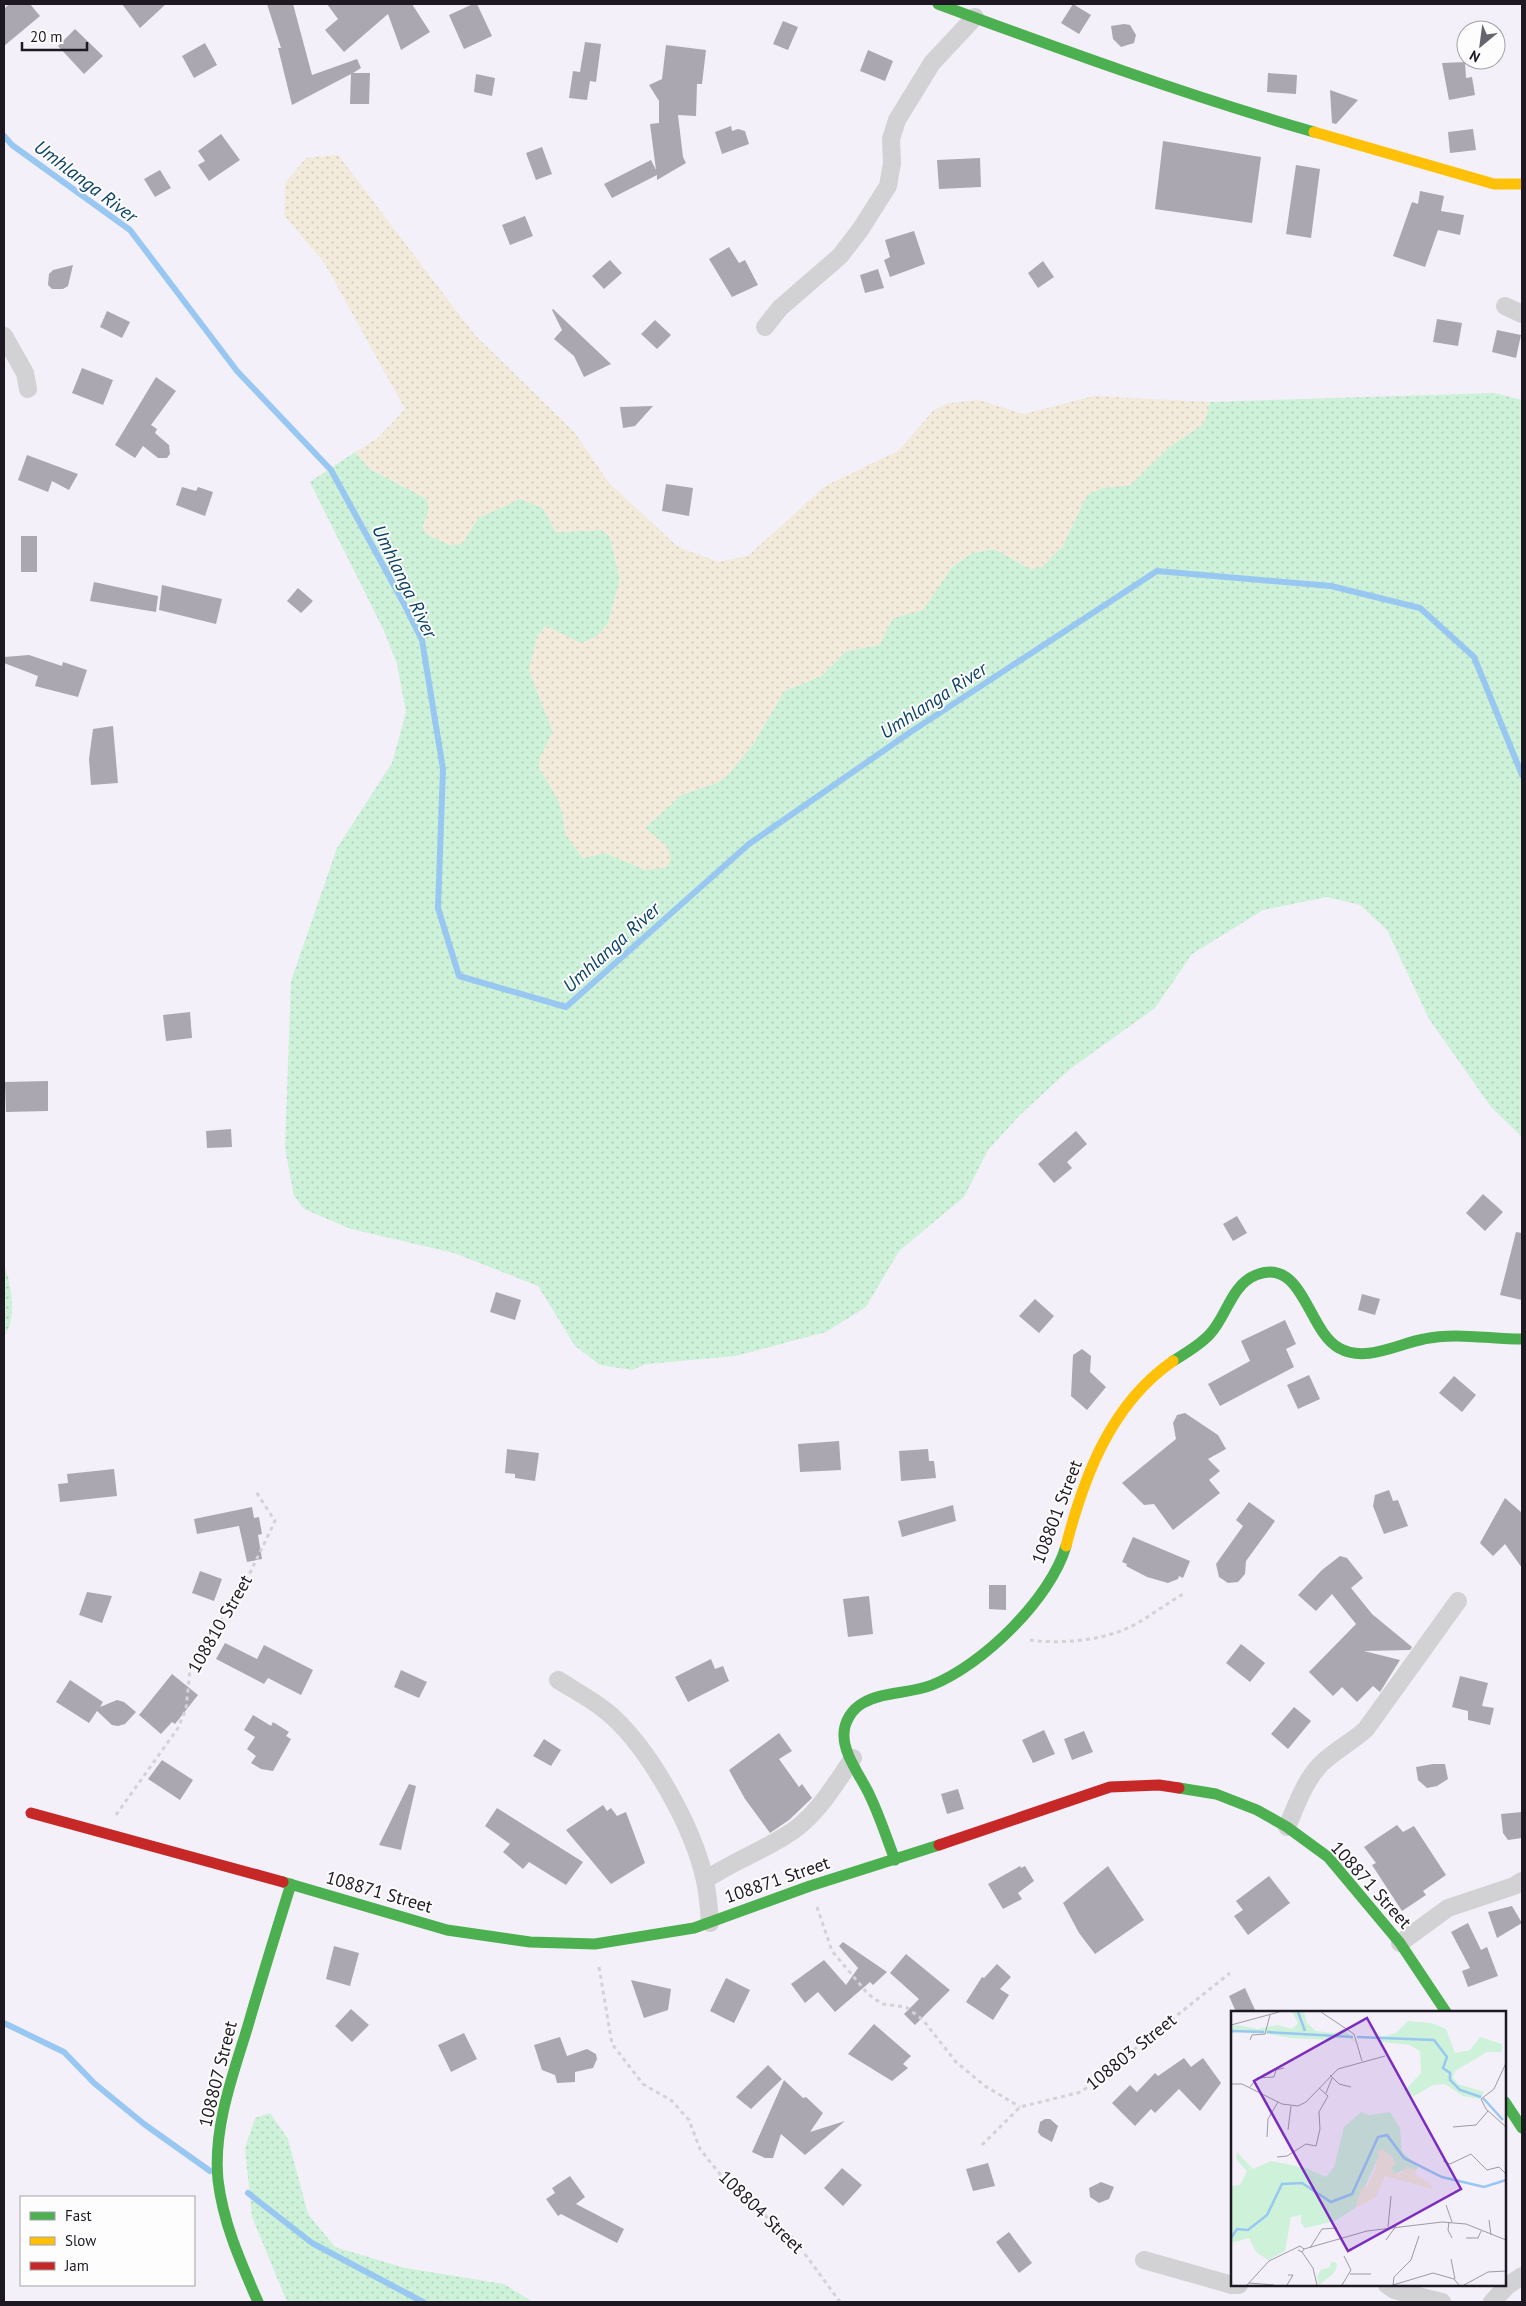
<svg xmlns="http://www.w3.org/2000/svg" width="1526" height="2306" font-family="'PT Sans',sans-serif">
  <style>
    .grass { fill: url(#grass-dots) }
    .sand { fill: url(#sand-dots) }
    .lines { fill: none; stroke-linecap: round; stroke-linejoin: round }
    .stream { stroke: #98c7f1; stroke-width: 6 }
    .building { fill: #aba7b0 }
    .path { stroke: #d3d2d4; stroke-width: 3; stroke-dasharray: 4 4; stroke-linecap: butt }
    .street { stroke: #d2d1d4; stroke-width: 18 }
    .fast { stroke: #4caf50; stroke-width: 11 }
    .slow { stroke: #ffc107; stroke-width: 11 }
    .jam { stroke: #c62828; stroke-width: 11 }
    .labels { text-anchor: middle; stroke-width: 4; stroke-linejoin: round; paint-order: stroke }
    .street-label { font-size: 18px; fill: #1d1822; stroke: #fdfdfd }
    .water-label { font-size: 19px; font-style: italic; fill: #0c4266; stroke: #fdfdfd }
    .inset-river { fill: none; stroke: #98c7f1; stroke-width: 2.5 }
    .inset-road { fill: none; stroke: #9e9aa3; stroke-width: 1 }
    .view { fill: #7b2cbf; fill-opacity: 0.15; stroke: #7b2cbf; stroke-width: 2.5 }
    .inset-edge { fill: none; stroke: #1d1822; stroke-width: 2.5 }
  </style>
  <defs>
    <pattern id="grass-dots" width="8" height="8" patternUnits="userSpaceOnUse" patternTransform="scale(1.25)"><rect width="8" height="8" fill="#cef1d9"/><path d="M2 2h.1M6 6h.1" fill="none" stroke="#b0ceba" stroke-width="1.8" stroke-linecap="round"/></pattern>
    <pattern id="sand-dots" width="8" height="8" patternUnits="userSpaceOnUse" patternTransform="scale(1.25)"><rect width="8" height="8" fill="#f2eada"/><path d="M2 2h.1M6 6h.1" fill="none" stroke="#cfc8bb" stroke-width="1.8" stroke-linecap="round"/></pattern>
  </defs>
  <rect width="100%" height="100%" fill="#f4f0f9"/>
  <!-- grass -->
  <path class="grass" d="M1495,393l27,7v737l-31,-30 -62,-88 -42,-89 -27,-25 -33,-8 -64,13 -71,44 -37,54 -85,61 -50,46 -32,35 -24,47 -65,54 -33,56 -40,25 -90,24 -90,8 -14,6 -32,-5 -25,-19 -37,-60 -84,-33 -103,-24 -47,-20 -10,-13 -9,-48 6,-167 46,-133 55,-85 14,-51 -9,-48 -12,-31 -75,-151 45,-30 15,17 57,30 2,11 -6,17 39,17 16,-26 42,-19 23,9 13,24 46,-2 8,7 10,42 -12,45 -12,13 -15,7 -35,-18 -17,44 24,62c-23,44 -11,31 6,70 4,10 5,24 7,34l80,34 20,-25 -22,-16 37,-34 38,-13 35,-39 30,-52 37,-15 25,-25 33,-6 14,-27 30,-9 29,-42 20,-14 22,-4 37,20 31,-22 25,-52 15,-7 28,-3 39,-38 34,-23 7,-22z
    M4,1264c7,20 14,54 0,72z
    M270,2113l18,26 20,75 27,33 70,21 99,16 29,18h-246l-35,-85 -7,-69 10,-30z"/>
  <!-- sand -->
  <path class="sand" d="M338,155l136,179 101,99 34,50 69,64 40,15 30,-6 77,-70 73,-35 36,-41 15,-7 30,-3 45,14 70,-18 116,6 -6,22 -35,23 -39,38 -28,3 -15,7 -25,52 -20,20 -11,2 -37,-20 -22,4 -20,14 -29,43 -30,8 -14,27 -33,6 -25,25 -37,15 -30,52 -25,31 -10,8 -38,13 -36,33 21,17 5,12 -3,10 -22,3 -41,-17 -22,5 -17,-22 -6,-33 -21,-35 1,-11 13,-25 -24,-62 8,-34 9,-10 35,17 15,-6 12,-13 12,-45 -10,-42 -8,-7 -46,2 -13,-24 -23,-9 -42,19 -16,26 -13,1 -23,-11 -3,-7 6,-17 -2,-11 -57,-30 -15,-17 23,-14 27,-29 -80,-145 -41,-49 1,-32 21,-25z"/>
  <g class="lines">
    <!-- stream -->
    <path class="stream" d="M4,136l8,9 118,85 107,141 94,99 72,132 19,38 21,129 -5,139 21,68 107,31 183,-163 163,-113 245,-160 174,15 89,22 54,49 48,118
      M4,2023l60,29 30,31 50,41 66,47
      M248,2193l64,50 111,59"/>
  </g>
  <!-- building -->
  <path class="building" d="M9,4h21l10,12 -36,30v-37z
    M122,4h44l-26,24z
    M267,4h26l19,71 45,-16 4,9 -8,5h17l-1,31h-19l1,-30 -59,31 -14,-57h3z
    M327,4h85l18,28 -29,18 -13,-36 -44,38 -19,-22 13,-11z
    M473,4h4l15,32 -28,13 -15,-34z
    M1073,4l18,11 -12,19 -18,-11z
    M783,21l15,6 -10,23 -15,-6z
    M1124,24l6,1 6,10 -2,8 -13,4 -8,-8 -2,-13z
    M75,29l28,27 -19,18 -26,-28z
    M585,42l16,2 -5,38 -6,-1 -3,19 -18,-2 4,-27 7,1z
    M205,43l12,22 -23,13 -12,-22z
    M666,45l40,5 -4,34h-5l-1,32 -18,-1 5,42 3,6 -29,17v-5l-45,23 -8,-14 47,-24 5,10 -6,-46 9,-1v-22l-10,-16 13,-6z
    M868,50l25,11 -8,20 -25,-10z
    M1465,62l1,16 6,-1 3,18 -26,5 -7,-37z
    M1268,73l29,2 -1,19 -29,-2z
    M476,74l19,4 -3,18 -18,-4z
    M1330,90l28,10 -22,24 -4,-1z
    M731,126l1,5 6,-2 7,2 4,13 -27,10 -7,-22z
    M1473,129l3,21 -26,3 -2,-21z
    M221,134l19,26 -31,21 -11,-16 7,-4 -7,-10z
    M1163,141l98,16 -9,66 -97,-14z
    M542,147l10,27 -16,6 -10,-27z
    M980,158l1,29 -42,2 -2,-29z
    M1296,165l24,4 -9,69 -25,-4z
    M160,170l11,18 -16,9 -11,-18z
    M1420,191l24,5 -3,15 23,4 -4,20 -22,-5 -13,37 -32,-11 19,-54 6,2z
    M525,216l8,20 -23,9 -8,-20z
    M914,231l11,33 -35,13 -6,-17 6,-3 -5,-17z
    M729,247l10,16 6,-3 13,25 -26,12 -23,-38z
    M610,260l12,13 -18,16 -12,-13z
    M1043,261l11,16 -16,11 -10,-15z
    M73,265l-5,21 -5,3h-11l-4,-4 1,-11 4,-4z
    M878,269l6,19 -19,5 -5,-18z
    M553,309l58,55 -27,13 -10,-21 -20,-17 8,-9 -10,-20z
    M107,311l23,11 -8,16 -22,-11z
    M1437,319l25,4 -4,23 -25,-4z
    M655,320l16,15 -14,14 -16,-15z
    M1497,330l24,5 -5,23 -24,-6z
    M82,368l31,12 -10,25 -31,-12z
    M156,377l20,14 -25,34 6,4 -2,4 14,12 1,9 -3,4h-9l-15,-12 -8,12 -20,-13z
    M653,406l-18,20 -12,2 -3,-21z
    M27,455l51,19 -9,16 -17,-9 -4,11 -30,-12z
    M666,484l27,4 -4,28 -27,-5z
    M182,487l14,4 2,-4 15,5 -8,24 -29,-11z
    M21,536h16v36h-16z
    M94,582l64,14 -2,16 -66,-11z
    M162,585l60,14 -6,25 -57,-14z
    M298,588l15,13 -12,12 -14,-12z
    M29,655l33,11 1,-4 24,8 -9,27 -43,-11 3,-10 -34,-13v-6z
    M113,726l5,57 -27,2 -2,-26 4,-30z
    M190,1012l2,26 -26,3 -3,-26z
    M48,1081v30l-42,1 -1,-30z
    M231,1129l1,18 -25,1 -1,-17z
    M1076,1131l11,13 -20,18 5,6 -18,15 -16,-19z
    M1483,1194l20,18 -18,19 -19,-18z
    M1237,1216l10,17 -14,8 -10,-17z
    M1516,1232l6,1v67l-22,-5z
    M496,1292l25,8 -6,20 -25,-8z
    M1362,1294l18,5 -5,16 -17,-5z
    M1035,1299l19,17 -15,17 -20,-17z
    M1285,1320l11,24 -10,5 8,18 -74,39 -12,-22 42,-23 -9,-20z
    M1082,1349l9,7 -1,16 16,15 -19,23 -16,-14 2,-41z
    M1309,1375l11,24 -22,10 -11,-24z
    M1454,1376l22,19 -14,17 -23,-19z
    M1185,1413l33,22 8,14 -18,10 12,12 -11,9 11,13 -47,37 -19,-26 -10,1 -22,-22 54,-44 -3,-16 4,-8z
    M839,1441l2,29 -41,2 -2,-28z
    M507,1449l32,4 -4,28 -20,-3v-4l-10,-1z
    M928,1449l1,12h5l2,17 -35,3 -2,-30z
    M114,1469l3,27 -57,6 -2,-18 10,-1 -1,-9z
    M1389,1490l4,11 5,-1 10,26 -24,8 -11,-28 2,-11z
    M1505,1498l17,15v55l-17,-24 -12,12 -13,-13z
    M1249,1502l26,19 -29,40 -1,13 -7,8 -10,1 -9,-6 -3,-13 27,-38 -7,-6z
    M953,1505l3,16 -54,16 -4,-16z
    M252,1507l2,11 5,-1 3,17 -4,1 4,24 -15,3 -8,-36 -42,8 -3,-15z
    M1133,1537l57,24 -7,17 -4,-2 -1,3 -10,4 -21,-6 -21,-11 1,-2 -5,-2z
    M1340,1556l7,2 16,20 -12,10 21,26 40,33 -2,3 -46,1 36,9 -20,32 -7,-6 -16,16 -15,-15 -9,9 -24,-24 47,-48 -24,-30 -16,17 -18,-16 24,-25z
    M200,1571l22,8 -8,22 -22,-8z
    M989,1585h17v25l-17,-1z
    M87,1592l25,4 -10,27 -23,-8z
    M869,1596l4,38 -25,3 -5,-38z
    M225,1643l32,16 7,-14 49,25 -12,25 -33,-17 -4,6 -48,-25z
    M1241,1644l24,19 -15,19 -24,-19z
    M711,1659l4,10 8,-3 6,15 -41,21 -13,-25z
    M401,1670l26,12 -8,16 -25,-11z
    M172,1674l26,21 -23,29 -3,-2 -11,12 -22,-19z
    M1460,1676l28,7 -6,23 12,2 -4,17 -22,-5v-9l-16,-4z
    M70,1680l33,22 -3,5 17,-7 7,2 12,10 -11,12 -7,2 -6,-1 -15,-14 -8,12 -33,-21z
    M1294,1707l17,14 -23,28 -17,-15z
    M253,1715l18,11 2,-4 16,10 -3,4 5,3 -18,32 -12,-2 -10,-6 5,-7 -9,-7 8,-12 -11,-7z
    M1044,1730l11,24 -22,9 -11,-23z
    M1084,1731l9,21 -21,8 -8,-21z
    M779,1733l13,18 -13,8 20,28 3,-3 10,14 -23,22 -19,13 -25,-34 -16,-29z
    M544,1739l17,11 -10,16 -18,-10z
    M162,1760l31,20 -13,20 -32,-21z
    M1433,1764h12l3,15 -11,7 -10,2 -9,-8 -2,-13z
    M409,1784l7,2 -15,64 -22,-5z
    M958,1789l6,20 -17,5 -6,-20z
    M603,1805l4,6 4,-3 6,8 9,-4 19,51 -34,21 -45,-54z
    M497,1808l86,54 -17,23 -37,-23 -6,7 -20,-17 7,-8 -25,-18z
    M1522,1812v26l-14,2 -5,-7 -2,-19z
    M1397,1825l6,7 11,-6 32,49 -23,16 3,4 -24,16 -30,-46 4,-2 -12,-16z
    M1020,1866l1,2 4,-2 9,15 -16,12 4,6 -19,10 -15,-25z
    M1108,1866l36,54 -49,34 -16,-21 -16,-30z
    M1269,1876l21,27 -42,32 -14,-19 9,-6 -7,-9z
    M1512,1906l10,17 -25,15 -9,-26z
    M1468,1923l13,27 6,-3 11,29 -30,11 -6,-16 8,-3 -19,-36z
    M843,1942l44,30 -14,13 -3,-3 -35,30 -17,-20 -13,11 -14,-19 33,-24 22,25 12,-17 -19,-22z
    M334,1946l25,7 -9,33 -24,-7z
    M906,1954l44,36 -35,35 -11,-11 15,-15 -29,-26z
    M997,1964l14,13 -11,12 9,6 -16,25 -27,-18 16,-25 2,1z
    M726,1978l24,12 -16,33 -24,-12z
    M631,1980l40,9 -3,21 -24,8z
    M1245,1988l11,24h-20l-7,-16z
    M351,2009l18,16 -17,17 -17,-16z
    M874,2024l37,32 -8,8 5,4 -16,13 -44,-27z
    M464,2033l13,26 -26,13 -13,-27z
    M560,2037l7,19 20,-7 9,5 1,5 -4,9 -18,4v10l-18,1 -2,-8 -13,-5 -8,-25z
    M1184,2058l7,9 12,-9 18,25 -21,28 -21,-22 -24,24 -4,-4 -16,17 -23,-23 18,-18 7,7 18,-19 3,3z
    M768,2065l14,14 -31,30 -15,-12z
    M784,2080l19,18 3,-1 17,16 -13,19 35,-11 -40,34 -24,-21 -8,24h-8l-13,-6z
    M1045,2119h5l8,7 -6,16 -11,-6 -3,-4 2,-10z
    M988,2163l7,23 -22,5 -7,-22z
    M842,2168l20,17 -19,21 -19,-18z
    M570,2176l15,21 -9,7 48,25 -7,14 -56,-29 -3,2 -12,-17 9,-6 -3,-5z
    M1101,2182l13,5 -5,12 -10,4 -9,-6 -1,-9z
    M1009,2232l23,31 -13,10 -23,-31z"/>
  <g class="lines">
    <!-- path -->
    <path class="path" d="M1030,1640c29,4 66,1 93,-10 20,-8 41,-25 60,-36
      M116,1815l62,-87 8,-19 4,-39 58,-93 27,-56 -20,-31
      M817,1907l15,44 36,43 14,10 24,3 17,13 33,42 29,24 35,21
      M599,1967l13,77 31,40 29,17 17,19 11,29 31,39 63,51 46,63
      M982,2145l38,-38 61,-15 149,-119"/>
    <!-- street -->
    <path class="street" d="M1505,306l17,8
      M765,327l15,-19 60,-52 20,-26 28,-44 4,-23 -1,-24 6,-19 35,-57 43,-46
      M4,336l21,37 3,16
      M558,1680c16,10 33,19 48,31 42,34 88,117 99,170 3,13 4,28 5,42
      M1287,1827c9,-21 17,-45 33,-62 14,-14 32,-23 46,-36l92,-128
      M705,1880c26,-17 54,-28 80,-44 30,-17 49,-50 68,-78
      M1400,1943l48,-35 66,-22 8,-5
      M1144,2260l88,25h7
      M1387,2285l7,5 48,12
      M1492,2302l15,-16 15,-10"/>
    <!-- fast -->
    <path class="fast" d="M938,4c124,46 248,91 376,128
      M1173,1361c13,-8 27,-16 37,-27 17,-18 21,-49 46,-59 47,-19 52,57 83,73 26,15 58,-4 85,-9 31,-7 66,0 98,0
      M1179,1788l37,6 41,16 30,17 41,30 72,86 46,69
      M895,1860c-8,-21 -15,-43 -25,-64 -8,-18 -27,-41 -26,-62 0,-12 8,-25 19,-31 21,-12 47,-9 69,-18 51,-20 119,-87 134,-139
      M283,1882l164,48 83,12 65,2 99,-16 116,-42 129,-41
      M1505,2102l17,26
      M258,2302c-17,-39 -35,-79 -40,-122 -5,-51 14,-103 29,-151 14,-49 29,-97 44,-145"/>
    <!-- slow -->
    <path class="slow" d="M1314,132l180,52h28
      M1066,1546c18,-70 45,-142 107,-185"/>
    <!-- jam -->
    <path class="jam" d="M31,1813l252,69
      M939,1845l171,-58 49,-2 20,3"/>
  </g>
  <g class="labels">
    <!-- street labels -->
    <g class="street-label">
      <text transform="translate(1057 1512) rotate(-69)" y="6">108801 Street</text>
      <text transform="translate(220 1624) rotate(-60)" y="6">108810 Street</text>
      <text transform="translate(777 1880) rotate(-19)" y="6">108871 Street</text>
      <text transform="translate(1371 1885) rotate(48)" y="6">108871 Street</text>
      <text transform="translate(379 1892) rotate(16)" y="6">108871 Street</text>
      <text transform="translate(1131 2052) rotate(-39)" y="6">108803 Street</text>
      <text transform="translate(218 2074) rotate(-76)" y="6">108807 Street</text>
      <text transform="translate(761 2212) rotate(44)" y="6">108804 Street</text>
    </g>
    <!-- water labels -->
    <g class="water-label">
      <text transform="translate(86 181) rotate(37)" y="7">Umhlanga River</text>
      <text transform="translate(405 581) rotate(64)" y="7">Umhlanga River</text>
      <text transform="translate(933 700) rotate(-33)" y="7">Umhlanga River</text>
      <text transform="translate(611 947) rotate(-42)" y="7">Umhlanga River</text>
    </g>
  </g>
  <!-- overview -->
  <g transform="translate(1231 2011)">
    <rect width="275" height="275" fill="#f4f0f9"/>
    <path d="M61,1h12l3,11 9,8 18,2 10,-4 12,13 -12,-6 -14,4 -38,-2 -49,-8h-8l-4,6v-10l6,-1 20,4 20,-4 15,4 6,-6zM177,10l23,2 15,6 9,24 15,-3 10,-13 22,7v8h-15l-32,19 -2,6 5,7 26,8 -4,7 -17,-3 -18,-12 -12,1 -19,11 -6,-2 -2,-5 15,-16 -1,-22 -10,-6 -29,-3v-5l15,-4zM130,101l8,3 21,-3 10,16 2,24 17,14 -3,4 -7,-2 -15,6 -3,-7 4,-6 -5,-6 -10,-1 -25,54 -20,13 -30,7 -4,-5v-8l-10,2 -6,34 -17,9 -12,-8 -7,-14 -18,5v-57l9,-1 7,-14 -11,-12 1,-7 16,17 18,-8 35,7 20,9 8,-10 10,-40zM100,251h5l1,5 -4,7 -14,11 -2,-9 4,-6 9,-3z" fill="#cef1d9"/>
    <path d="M152,138l12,12v4l-4,2 3,7 8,-1 4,-6 10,3 -1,5 16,9 1,5 -47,-13 -10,22 -20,10 6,-19 6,-2 8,-17 4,-16 -3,-2z" fill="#f2eada"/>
    <path class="inset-river" d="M67,1l7,19M0,20l33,1M36,21l86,5M126,26l77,3 13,17 -4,11 7,5v7l10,10 21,7M252,87l20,22M0,227l6,-9 11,1 19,-15 15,-31 20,-1 29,19 21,-8 26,-57 9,-2 17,23 38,19 42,10 22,-7"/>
    <path class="inset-road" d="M90,1l33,22 8,27M0,14l48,-13M19,29l2,-5 13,-1 5,-19M275,52l-12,26 -13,10 5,10 20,18M99,64l9,9 12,3M0,73h11l40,20 16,2 8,-4 32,-33 47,-13M19,76l7,-9 17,-1 2,-7 8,-2M95,82l6,-15M222,116l23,-2 12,-14M57,119l3,-24M36,126l1,-18 10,-17M46,146l10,-1 19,-12 10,2 4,-17 -1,-17 9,-16 -9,-8M212,150l7,3 21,-10 16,16 12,-3 7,7M215,194l6,17M258,209l2,15M218,211l-1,8 4,8M157,216l3,-31M235,227h12l3,-7M155,229l10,-14M79,237l12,-19 15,-1M73,238l63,-18 75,-9 24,2 40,16M71,241l11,16 4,17M220,248l4,20M119,263h21M18,272l25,2M16,274l22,-24 31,-15 4,3 -2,3 -4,-2M56,274l6,-10h-5M111,274l9,-15 -7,-14M162,274l40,-12 21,6 5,6M162,274l1,-8 17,-17 8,-24M233,274l24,-13 18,-1"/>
    <path class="view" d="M136,7l94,171 -113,62 -94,-170z"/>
    <rect width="275" height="275" class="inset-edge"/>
  </g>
  <!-- border -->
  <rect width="1526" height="2306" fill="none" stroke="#1d1822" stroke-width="10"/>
  <!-- legend -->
  <rect x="20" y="2196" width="175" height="90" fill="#fdfdfd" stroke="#a3a1a5"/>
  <rect x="30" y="2212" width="25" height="8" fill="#4caf50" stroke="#a3a1a5"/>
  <text x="65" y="2221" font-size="15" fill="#1d1822">Fast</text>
  <rect x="30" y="2237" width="25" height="8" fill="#ffc107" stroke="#a3a1a5"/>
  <text x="65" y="2246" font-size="15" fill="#1d1822">Slow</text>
  <rect x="30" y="2262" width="25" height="8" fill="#c62828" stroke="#a3a1a5"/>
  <text x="65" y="2271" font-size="15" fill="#1d1822">Jam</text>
  <!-- north arrow -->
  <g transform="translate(1481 45) rotate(209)"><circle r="24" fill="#fdfdfd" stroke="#a3a1a5"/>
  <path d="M0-4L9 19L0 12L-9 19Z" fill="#68646d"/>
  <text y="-8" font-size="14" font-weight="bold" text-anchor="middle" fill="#1d1822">N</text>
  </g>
  <!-- scale -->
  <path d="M22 42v8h65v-8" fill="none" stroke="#1d1822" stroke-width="2.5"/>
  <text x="30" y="42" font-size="15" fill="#1d1822" stroke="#fdfdfd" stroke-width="4" paint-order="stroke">20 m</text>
</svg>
